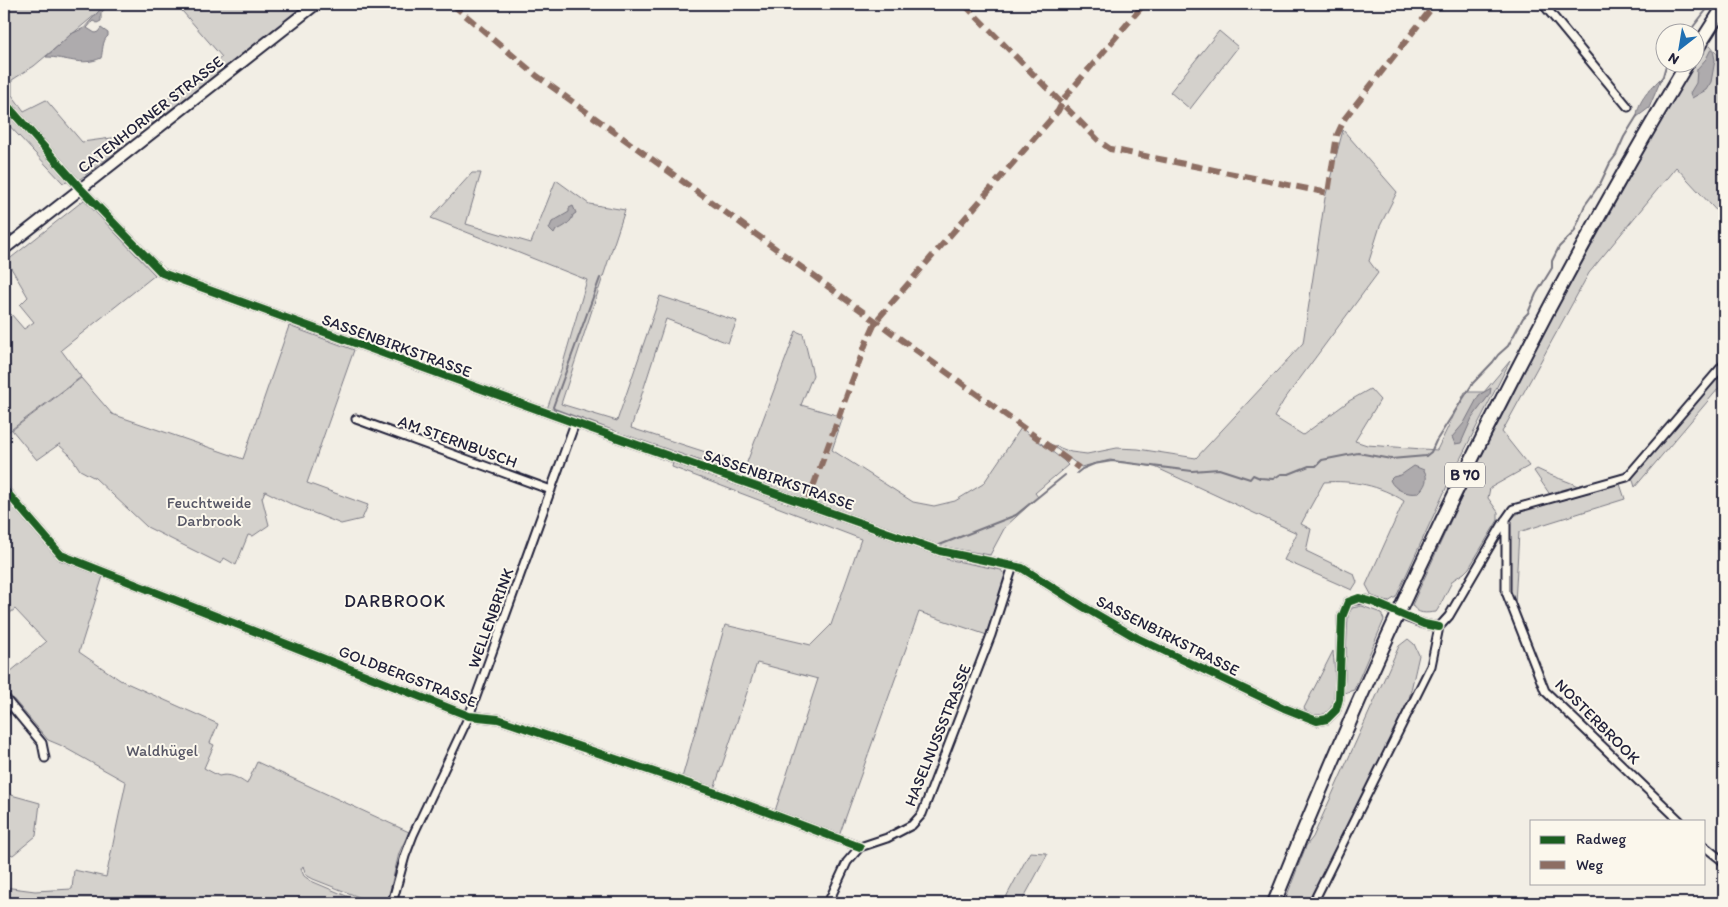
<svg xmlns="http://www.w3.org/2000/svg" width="1728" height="907" font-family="Itim,sans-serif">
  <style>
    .green { fill: #d4d1cc; stroke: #7b7a84 }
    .water { fill: #aeabad; stroke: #76747f }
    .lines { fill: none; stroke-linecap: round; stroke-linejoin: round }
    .stream { stroke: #76747f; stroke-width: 2 }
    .street-casing { stroke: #22223b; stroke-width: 11 }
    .secondary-casing { stroke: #22223b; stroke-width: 14 }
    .highway-casing { stroke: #22223b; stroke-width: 16 }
    .street { stroke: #fbf7ec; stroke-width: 7 }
    .secondary { stroke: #fbf7ec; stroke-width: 10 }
    .highway { stroke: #fbf7ec; stroke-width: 12 }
    .quiet { stroke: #8d6e63; stroke-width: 6; stroke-dasharray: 12 6; stroke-linecap: butt }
    .cycleway-casing { stroke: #fbf7ec; stroke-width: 11 }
    .cycleway { stroke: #1b5e20; stroke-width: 8 }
    .labels { text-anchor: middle; stroke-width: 4; stroke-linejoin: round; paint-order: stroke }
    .shield { fill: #fbf7ec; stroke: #636270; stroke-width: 1 }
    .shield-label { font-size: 15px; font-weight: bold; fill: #22223b }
    .street-label { font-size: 16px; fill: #22223b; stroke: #fbf7ec }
    .park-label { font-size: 16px; fill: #575766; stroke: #fbf7ec }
    .neighbourhood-label { font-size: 18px; letter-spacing: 1px; fill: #22223b; stroke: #fbf7ec }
  </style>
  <rect width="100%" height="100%" fill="#f2eee5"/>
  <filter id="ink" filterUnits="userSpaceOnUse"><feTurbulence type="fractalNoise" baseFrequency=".02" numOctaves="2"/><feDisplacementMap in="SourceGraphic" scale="10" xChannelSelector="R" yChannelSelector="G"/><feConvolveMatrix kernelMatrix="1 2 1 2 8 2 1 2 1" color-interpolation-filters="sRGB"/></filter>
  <g filter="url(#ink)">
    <!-- green -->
    <path class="green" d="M4,4h104l-74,62 -22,14v15l12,16 22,-11 36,42 37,-5 9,6 -48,36 -17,4 -59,-63z
      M176,4h118l6,5 -148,115 -8,-7 78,-60z
      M1219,31l19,16 -48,62 -20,-17z
      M1706,40l18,22v155l-1,1 -47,-51 -87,106 -87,159 27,34 -39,22 -2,10 10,14v8l-29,48 -5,5 -11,7 -15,29 -2,3c-10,1 -18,3 -24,-7l84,-183 41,-78 156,-281 3,-1v-4z
      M1343,130l54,62 -17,34 -11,35 9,12 -94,127 -10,17 29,18 46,-34 21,-12 10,11 -25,41 12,4 70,5 28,-58h19l26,-31 -57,112 -57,124 -8,5 -16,-6 -6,-11 38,-84c-24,-16 -52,-21 -80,-19l-23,42 10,5 -5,22 48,23 3,8 -5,8 -68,-30 13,-27 -142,-66 -45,-7 -29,7 -31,-23 21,8 16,2 30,-6 21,1 58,9 107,-115 22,-145z
      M472,173h9l-15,51 65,19 25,-63 33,24 36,6 -64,194 56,17 43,-125 77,25 -9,22 -62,-24 -35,109 115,37 50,-134 7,3 10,41 -12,30 42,12 -11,33 81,52 21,4 21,-5 28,-17 38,-56 42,32 5,5 -33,28 3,4 -33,30 -15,28 -40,-7 -4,11 55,11 5,7 -19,58 -68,-23 -80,224 -64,-25 43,-132 -61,-16 -43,126 -32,-11 43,-153 86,20 20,-20 30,-86 -189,-72 3,-14 -99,-33 -29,-11 15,-42 25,-87 -156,-62z
      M84,200l71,75 -94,75 20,27 -77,58v-116l7,-5 13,15 10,-7 -14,-17 8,-8 -21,-36z
      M289,326l65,24 -47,133 61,22 -6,14 -21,5 -50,-20 -26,-13 -3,7 7,27 -16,11 -5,-1 -12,30 -12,-7 -3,6 -74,-37 -52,-49 -15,-8 -10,-15 -11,-10 2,-2 -24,17 -25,-30 69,-52 31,36 131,45z
      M1724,369v13l-89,105 -3,-10z
      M1537,469c15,8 30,11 45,19l-31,8 -17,-25z
      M1620,484l5,15 -106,33 -4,72 -5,-10 -3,-68c5,-10 11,-13 21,-17z
      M4,496l55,64 44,16 -24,76 41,28 98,44 -8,19 4,2 -10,23 15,8c11,-3 19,2 28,8l10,-22 152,70 -10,21 -12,50h-13l-61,-24 -7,-4 -3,-9 -2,3 3,7 7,5 52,22h-359v-16l31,4 37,-2 2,-19 32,7 20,-95 -66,-37 -12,-5 -44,-52v-11l42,-35 -31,-33 -11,9z
      M1362,606l19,7 3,7 -30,70 -10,3 4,-78 4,-7z
      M1408,639l6,5 5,11 -10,44 -99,204h-26l22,-57 7,-9 86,-191z
      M1333,651c1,17 10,65 -16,64 -5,0 -10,-2 -13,-7z
      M4,793l36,10 -4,33 -23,19 -9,-3z
      M1030,852l16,1 1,2 -26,48h-18z"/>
    <!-- water -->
    <path class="water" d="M105,4l3,1 -7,8v8l-4,2 -4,-2 -6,7 8,5 3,-1 3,-4 7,5v3c-6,4 -5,16 -7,22 -20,9 -34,-1 -55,-1l25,-23 13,-6z
      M1711,49l2,1 2,10 -4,22 -5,8 -14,8 -2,-5 6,-10 1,-14 9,-10z
      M1662,77l-13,31 -12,9c0,-16 14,-29 25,-40z
      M573,206l3,7 -3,2c-1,7 -10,13 -17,15l-2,4 -5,-5 3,-7 17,-10v-4z
      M1491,388l-1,6 -18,24 -11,25 -6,1 -3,-7 12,-14 15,-28z
      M1414,466l10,4c5,9 1,17 -6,23 -10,2 -24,-3 -28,-13l3,-3 8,-2z"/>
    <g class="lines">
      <!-- stream -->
      <path class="stream" d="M1689,32l22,-28
        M1660,81l3,-5 4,-14
        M600,278l-47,129 1,2 62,23
        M624,435l99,34
        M658,457l140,49
        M732,473l72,26
        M1077,473l5,-4 12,-5 18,-3 80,10 27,-2 31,10 3,-4 7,3 13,1 8,-5h8l20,-8h7l6,-6 36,-7 33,6 35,-3 5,-4 5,-11 37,-58 20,-21 5,-7 10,-9 15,-28 5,-5 8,-19 16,-26v-7l7,-14 15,-15 11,-27 15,-21 10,-21 6,-8 8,-18 13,-21
        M816,503l121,43 79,-31 49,-40
        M816,512l85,29
        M909,544l40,13 32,6"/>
      <!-- street casing -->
      <g class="street-casing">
        <path id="street" d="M1543,4l85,103
          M4,102l76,86 82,85 413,150 365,128 82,17 60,38 55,32 147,70 33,13 10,-2 9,-9 3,-11 3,-82 6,-15c17,-6 26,0 41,7
          M356,419l195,71
          M4,489l57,66 408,161 29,3 218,74 144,54
          M1403,616l21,8 15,3
          M4,697l38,46 3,15
          M4,714l5,-11
          M1680,821l-135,-130 -39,-99v-73l7,-10 114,-32 97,-113
          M1704,846l20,16
          M392,903l13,-47 8,-21 56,-119 106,-293
          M828,903l19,-41 13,-15 27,-9 25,-13 10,-11 69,-179 22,-69
          M1313,903l118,-237 8,-39 10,-11 56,-96"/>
      </g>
      <!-- secondary casing -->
      <g class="secondary-casing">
        <path id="secondary" d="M4,249l312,-245"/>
      </g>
      <!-- highway casing -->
      <g class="highway-casing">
        <path id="highway" d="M1696,50l28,-44
          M1274,903c116,-290 253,-572 414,-841"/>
      </g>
      <!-- street -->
      <use href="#street" class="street"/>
      <!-- secondary -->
      <use href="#secondary" class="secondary"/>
      <!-- highway -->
      <use href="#highway" class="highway"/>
      <!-- quiet -->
      <path class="quiet" d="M452,4l85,72 542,392
        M964,4l135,137 11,8 218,44 9,-58 8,-17 90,-114
        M807,503l59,-160 10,-22 182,-210 8,-15 78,-92"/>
      <!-- cycleway casing -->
      <g class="cycleway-casing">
        <path id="cycleway" d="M4,102l76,86 82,85 413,150 365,128 82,17 60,38 55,32 147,70 33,13 10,-2 9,-9 3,-11 3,-82 6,-15 11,-4 14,4 51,22 15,3
          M4,489l57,66 408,161 29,3 218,74 144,54"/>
      </g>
      <!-- cycleway -->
      <use href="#cycleway" class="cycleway"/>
    </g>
  </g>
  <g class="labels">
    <!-- shield labels -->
    <rect class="shield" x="1445" y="462.5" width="40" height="25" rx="4"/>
    <g class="shield-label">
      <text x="1465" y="480">B 70</text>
    </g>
    <!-- street labels -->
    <g class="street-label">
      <text transform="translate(150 114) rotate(-38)" y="6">CATENHORNER STRASSE</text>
      <text transform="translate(397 345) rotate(20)" y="6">SASSENBIRKSTRASSE</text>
      <text transform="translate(458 441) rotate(20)" y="6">AM STERNBUSCH</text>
      <text transform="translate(779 479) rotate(19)" y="6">SASSENBIRKSTRASSE</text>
      <text transform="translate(490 618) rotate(-70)" y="6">WELLENBRINK</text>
      <text transform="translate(1168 635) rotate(27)" y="6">SASSENBIRKSTRASSE</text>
      <text transform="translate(408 676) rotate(21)" y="6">GOLDBERGSTRASSE</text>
      <text transform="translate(1598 721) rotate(45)" y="6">NOSTERBROOK</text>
      <text transform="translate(937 735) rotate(-68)" y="6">HASELNUSSSTRASSE</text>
    </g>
    <!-- park labels -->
    <g class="park-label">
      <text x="209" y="508">Feuchtweide<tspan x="209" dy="18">Darbrook</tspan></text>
      <text x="162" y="756">Waldhügel</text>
    </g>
    <!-- neighbourhood labels -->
    <g class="neighbourhood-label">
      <text x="395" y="607">DARBROOK</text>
    </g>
  </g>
  <!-- margin -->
  <rect width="1728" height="907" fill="none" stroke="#fbf7ec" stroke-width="20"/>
  <rect x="10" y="10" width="1708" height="887" fill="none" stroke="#22223b" stroke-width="2" filter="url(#ink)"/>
  <!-- legend -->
  <rect x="1530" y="820" width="175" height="65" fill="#fbf7ec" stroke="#a4a2a5"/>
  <rect x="1540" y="836" width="25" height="8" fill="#1b5e20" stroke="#a4a2a5"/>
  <text x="1576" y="844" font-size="15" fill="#22223b">Radweg</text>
  <rect x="1540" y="861" width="25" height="8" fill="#8d6e63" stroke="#a4a2a5"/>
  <text x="1576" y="870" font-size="15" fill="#22223b">Weg</text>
  <!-- north arrow -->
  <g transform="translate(1680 48) rotate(211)"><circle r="24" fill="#fbf7ec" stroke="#a4a2a5"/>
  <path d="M0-4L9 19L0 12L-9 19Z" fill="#1f6fb2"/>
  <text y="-8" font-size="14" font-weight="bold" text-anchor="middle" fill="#22223b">N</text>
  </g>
</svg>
